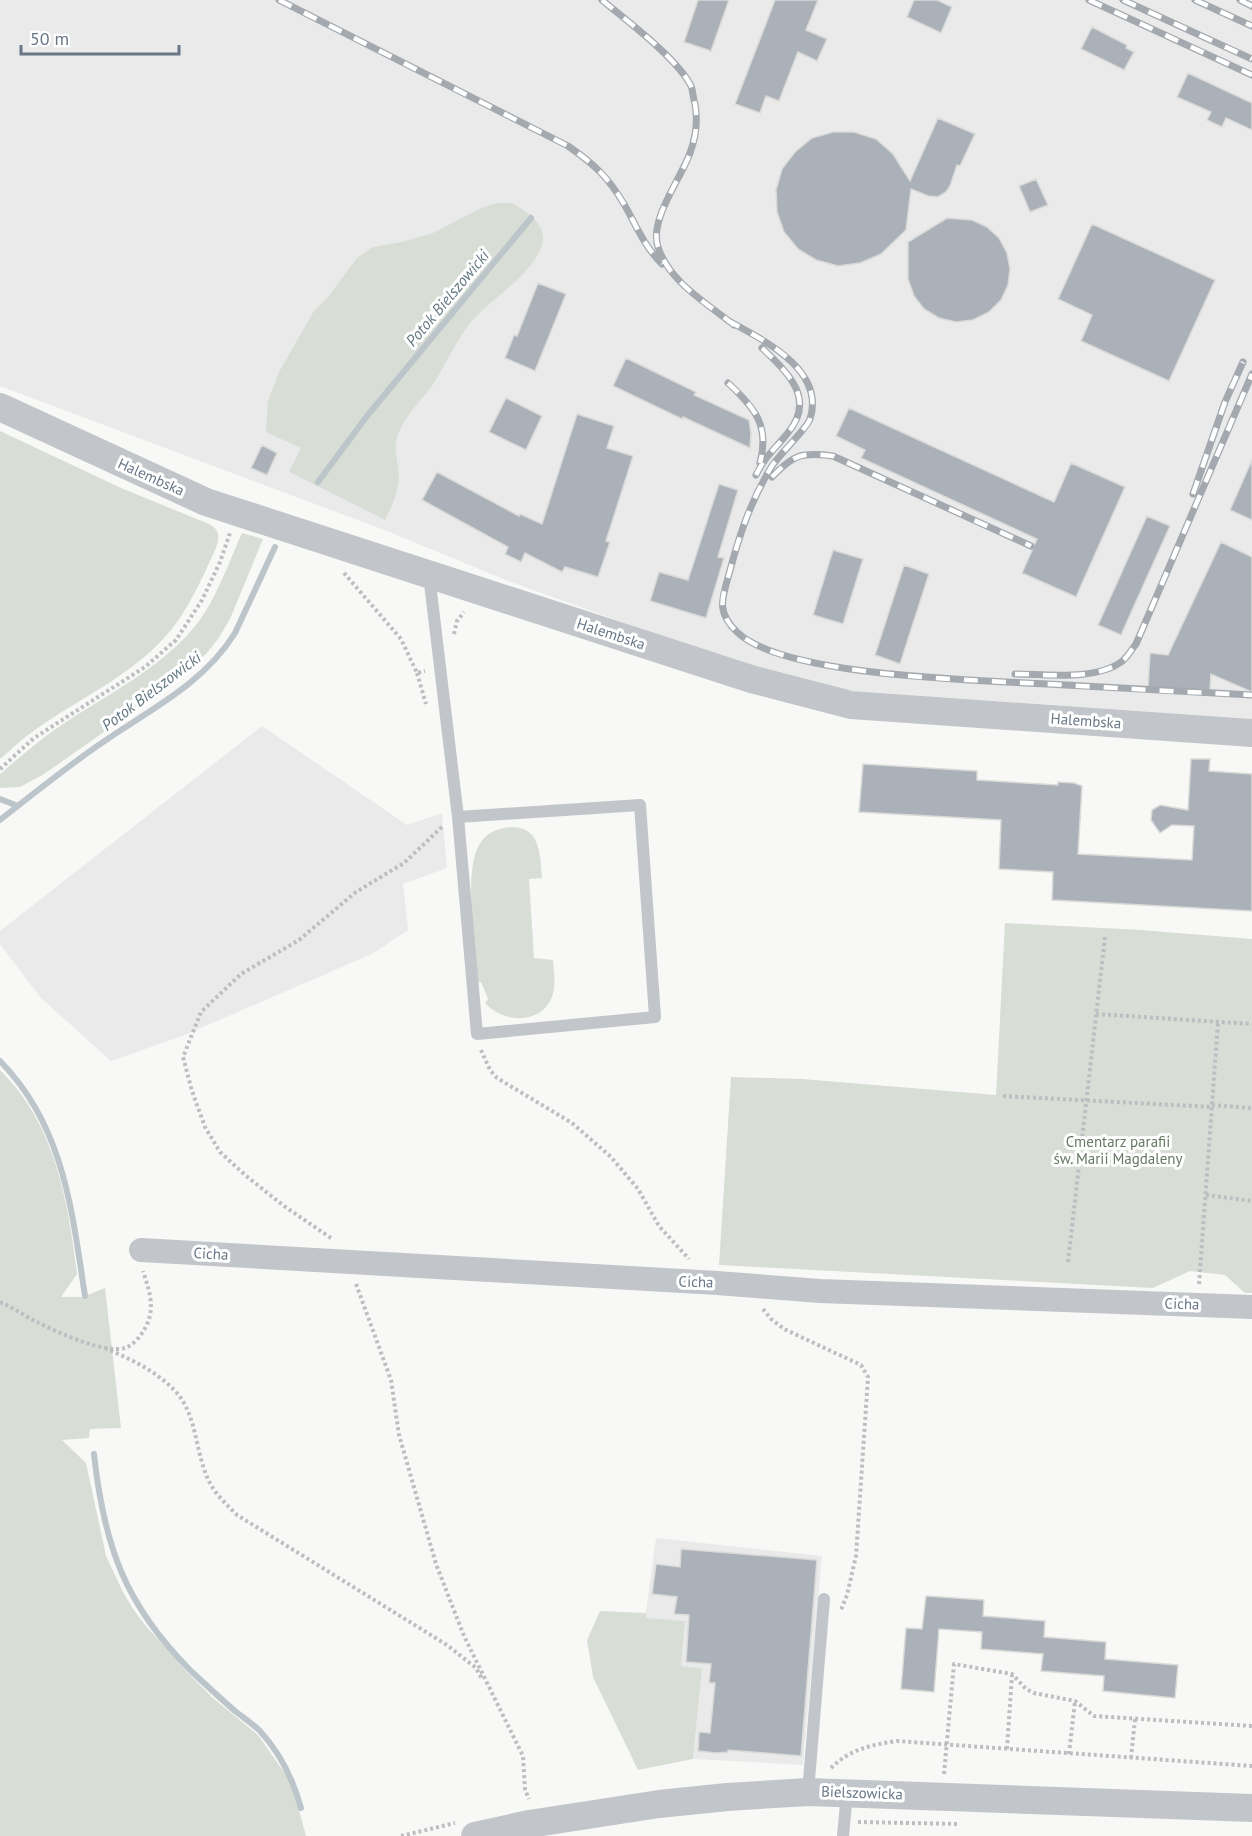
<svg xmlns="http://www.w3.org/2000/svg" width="1252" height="1836" font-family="'PT Sans',sans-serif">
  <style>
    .built { fill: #e9eae9 }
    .green { fill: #d8ddd5 }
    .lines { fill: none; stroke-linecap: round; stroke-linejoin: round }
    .stream { stroke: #bbc5ca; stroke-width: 6 }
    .building { fill: #aab1b8; stroke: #dadad8; stroke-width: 1.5 }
    .path { stroke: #bcbec1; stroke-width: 4; stroke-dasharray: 3 3; stroke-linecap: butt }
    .service { stroke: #c2c5ca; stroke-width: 12 }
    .minor { stroke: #c2c5ca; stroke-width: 24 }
    .tertiary { stroke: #c2c5ca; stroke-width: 28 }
    .rail-casing { stroke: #a3a9af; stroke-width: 7 }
    .rail { stroke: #fff; stroke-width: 4.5; stroke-dasharray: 14; stroke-linecap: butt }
    .labels { text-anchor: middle; stroke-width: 6; stroke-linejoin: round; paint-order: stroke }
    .street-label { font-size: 15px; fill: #687787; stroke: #fff }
    .park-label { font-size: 15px; fill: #667963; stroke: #fff }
    .water-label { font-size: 16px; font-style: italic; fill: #647882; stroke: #fff }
  </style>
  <rect width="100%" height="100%" fill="#f8f9f6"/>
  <!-- built -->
  <path class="built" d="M0,0h1252v719l-411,-29 -122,-33 -211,-76 -121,-50 -387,-145z
    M262,726l145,99 35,-12 5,55 -44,16 5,46 -36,24 -190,82 -71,25 -71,-64 -40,-53v-13z
    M656,1538l166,18 -19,209 -110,-6 9,-91 -21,-2 -36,-48z"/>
  <!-- green -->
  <path class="green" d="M497,203h15c16,9 38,23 29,45 -13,30 -48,49 -69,73 -17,20 -26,44 -41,66 -9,12 -20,23 -28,37 -13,23 -5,30 -4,53 0,15 -8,30 -14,43l-96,-48 12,-24 -35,-16 2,-31 11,-29 35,-61 14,-14 29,-39 16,-11 29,-5 31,-9 48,-25z
    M0,431l121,57 88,36c16,8 8,22 2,35 -11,24 -27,58 -46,78 -36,40 -87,62 -130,93 -12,8 -23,19 -35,29z
    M242,533l21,6 -33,80 -12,20 -12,15 -89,69 -73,51 -24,13 -20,1v-14c22,-19 44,-38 69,-54 42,-27 88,-51 122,-89 24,-27 36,-65 51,-98z
    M512,827c29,0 28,29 30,51l-13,1 5,79 19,2c1,14 4,28 -3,41 -14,25 -49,20 -65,2l3,-4 -7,-17h-3c-3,-34 -14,-107 0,-135 7,-15 20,-19 34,-20z
    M1005,923l136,7 111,9v354h-7l-20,-18 -35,-4 -37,17 -434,-23 12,-188 71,2 194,16z
    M0,1070c55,54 68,130 77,204l-16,23h21l23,-9 16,140 -31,1 -1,9 -27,2 24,23 20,93 17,36 10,17 12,16 43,48 26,26 44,36 28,40 8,17 12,44h-306z
    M600,1611l46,2v5l39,3 -4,45 21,2 -9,91 -55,11 -45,-93 -6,-37z"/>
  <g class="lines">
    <!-- stream -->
    <path class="stream" d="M318,482l49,-66 164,-198
      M0,799l18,7
      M0,820c34,-27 69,-55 106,-80 47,-32 98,-57 129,-107l40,-86
      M0,1061c64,65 72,150 85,235
      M94,1454c10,92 31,151 97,217 15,14 29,27 44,40 9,7 18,13 25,20 21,23 33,48 41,77"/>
  </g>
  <!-- building -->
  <path class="building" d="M698,0h31l-18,51 -27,-9z
    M775,0h43l-12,30 21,9 -10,22 -19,-9 -19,49 -13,-5 -6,17 -25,-9z
    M914,0h23l15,7 -11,26 -34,-16z
    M1092,27l35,18 -1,3 8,4 -10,18 -43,-21z
    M1188,73l64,30v27l-26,-12 -4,9 -15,-7 4,-8 -34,-15z
    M938,118l37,16 -15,32 -3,-1 -7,21 -4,6 -8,5 -10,-1 -17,-7 -5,41 -25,24 -21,9 -22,3 -22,-6 -18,-11 -14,-17 -7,-20 -1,-22 6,-21 13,-17 17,-14 21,-6h21l22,7 17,15 17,27z
    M1036,179l12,26 -18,7 -11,-26z
    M947,218l25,2 15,7 12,11 8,15 3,16 -2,16 -7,15 -12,12 -16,8 -17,2 -17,-4 -15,-9 -10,-13 -6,-17v-37z
    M1092,224l123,56 -46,101 -88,-40 11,-26 -34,-16z
    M538,283l28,11 -31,77 -30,-13 9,-23 3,1z
    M626,358l70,34 -2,3 55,25 2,14 -1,14 -67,-31 -1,2 -69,-33z
    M506,398l36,18 -16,34 -37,-18z
    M849,408l205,94 17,-39 54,24 -49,110 -54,-24 15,-34 -176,-81 4,-8 -29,-14z
    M577,414l37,12 -7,22 26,8 -27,85 4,1 -12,35 -33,-10 -3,5 -37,-19 -4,9 -16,-8 3,-7 -86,-47 15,-28 82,44 1,-2 22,10z
    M262,445l15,8 -10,22 -16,-7z
    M1252,460v60l-22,-10z
    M719,484l19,6 -20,67 6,1 -18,60 -56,-17 9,-29 29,8z
    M1147,516l23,10 -49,109 -23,-10z
    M1221,542l31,15v135l-41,-18 -1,17 -62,-4 2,-34 18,2z
    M833,550l30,9 -20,65 -30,-9z
    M904,565l25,9 -29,90 -25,-9z
    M1191,759h19l-1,12 43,3v137l-200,-11 1,-28 -54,-3 2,-49 -142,-8 4,-48 114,7v9l81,5v-3l16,1 8,3 -4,68 114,6 2,-34 -22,-1 -12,8 -9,-13 1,-10 8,-5 28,5z
    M681,1549l136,11 -16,196 -73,-6v2l-11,1 -19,-2 1,-19 11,1 5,-50h-6l2,-19 -25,-2 3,-47 -15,-1 3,-17 -25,-3 4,-30 24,3z
    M926,1596l58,4 -1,16 62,5 -1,16 62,5 -1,17 73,6 -3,33 -72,-7 1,-15 -63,-5 2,-17 -62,-5 1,-17 -43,-3 -5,63 -33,-3 5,-61 16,1z"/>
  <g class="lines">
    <!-- path -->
    <path class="path" d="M344,573l57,66 16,34 8,-2
      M454,634l3,-13 7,-9
      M417,673l9,31
      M0,769l34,-31 111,-71 31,-27 26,-40 18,-38 10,-29
      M1096,1014l156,10
      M481,1050l9,20 7,8 75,45 39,34 27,32 21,37 30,33
      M1003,1096l209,11
      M1212,1105l40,3
      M1206,1195l46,6
      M331,1238l-47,-32 -39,-31 -25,-23 -15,-25 -13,-36 -9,-34 18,-45 40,-38 58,-34 57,-48 48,-29 39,-37
      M1068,1262l37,-325
      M356,1284l35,96 8,55 37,129 28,72 59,120 2,34 4,9
      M1199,1284l19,-262
      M0,1302c13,5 24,14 37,20 20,10 67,32 88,26 6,-2 11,-7 15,-12 17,-23 11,-40 3,-65
      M763,1309l8,10 13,10 77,36 7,12 -12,179 -9,39 -6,15
      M105,1348c25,11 52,23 71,44 21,23 19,59 32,87 6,14 18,25 29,36l210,130 29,23 6,11
      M1007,1749l5,-74
      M1069,1754l6,-53
      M1131,1758l4,-39
      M831,1768c19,-19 40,-23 66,-27l355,25
      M944,1774l10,-110 58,10 14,15 8,4 41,8 19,15 158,10
      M858,1822l101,2
      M401,1836l54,-13"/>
    <!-- service -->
    <path class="service" d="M429,575l29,242 19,217 178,-17 -15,-212 -182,12
      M808,1792l16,-193
      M843,1836l4,-43"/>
    <!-- minor -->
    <path class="minor" d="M141,1250l576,33 103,8 432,16"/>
    <!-- tertiary -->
    <path class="tertiary" d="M0,407l206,95 545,177 100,26 401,28
      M475,1836l54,-12 130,-20 68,-7 81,-5 444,16"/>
    <!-- rail casing -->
    <g class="rail-casing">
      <path id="rail" d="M279,0l289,146c26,18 40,31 56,58 12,21 20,42 38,60
        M602,0c24,20 76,59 89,86 2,5 2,12 4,18 3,17 1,33 -5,49 -9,26 -41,66 -32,94 11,35 50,57 76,78
        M1089,0l163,75
        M1123,0l129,59
        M1195,0l57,26
        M1240,0l12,6
        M727,320c34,19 99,49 83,99 -4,11 -32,36 -40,50 -20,34 -31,67 -41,105 -7,25 -13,38 8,58 46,45 243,48 310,52 69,4 137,8 205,11
        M728,383c26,24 42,42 32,80
        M756,475c10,-20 18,-25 31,-41 30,-35 1,-61 -25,-86
        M772,477c22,-23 30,-25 61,-21l198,90
        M1193,494l32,-92 18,-40
        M1015,674c30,0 80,7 106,-12 6,-4 10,-12 15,-18l116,-270"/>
    </g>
    <!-- rail -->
    <use href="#rail" class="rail"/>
  </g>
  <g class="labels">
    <!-- street labels -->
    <g class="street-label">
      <text transform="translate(151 477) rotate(24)" y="5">Halembska</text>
      <text transform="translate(611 634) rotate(18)" y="5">Halembska</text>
      <text transform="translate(1086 721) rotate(4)" y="5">Halembska</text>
      <text transform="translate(211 1254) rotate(3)" y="5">Cicha</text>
      <text transform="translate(696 1282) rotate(2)" y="5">Cicha</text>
      <text transform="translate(1182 1304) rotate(2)" y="5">Cicha</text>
      <text transform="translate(862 1793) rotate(2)" y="5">Bielszowicka</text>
    </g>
    <!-- park labels -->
    <g class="park-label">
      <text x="1118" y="1147">Cmentarz parafii<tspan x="1118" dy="17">św. Marii Magdaleny</tspan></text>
    </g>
    <!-- water labels -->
    <g class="water-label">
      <text transform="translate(447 298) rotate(-50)" y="6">Potok Bielszowicki</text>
      <text transform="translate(151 691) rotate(-37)" y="6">Potok Bielszowicki</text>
    </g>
  </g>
  <!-- scale -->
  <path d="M21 45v9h158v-9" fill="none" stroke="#687787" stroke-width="3"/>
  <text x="30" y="45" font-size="18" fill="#687787" stroke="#ffffff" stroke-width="4.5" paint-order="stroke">50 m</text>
</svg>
